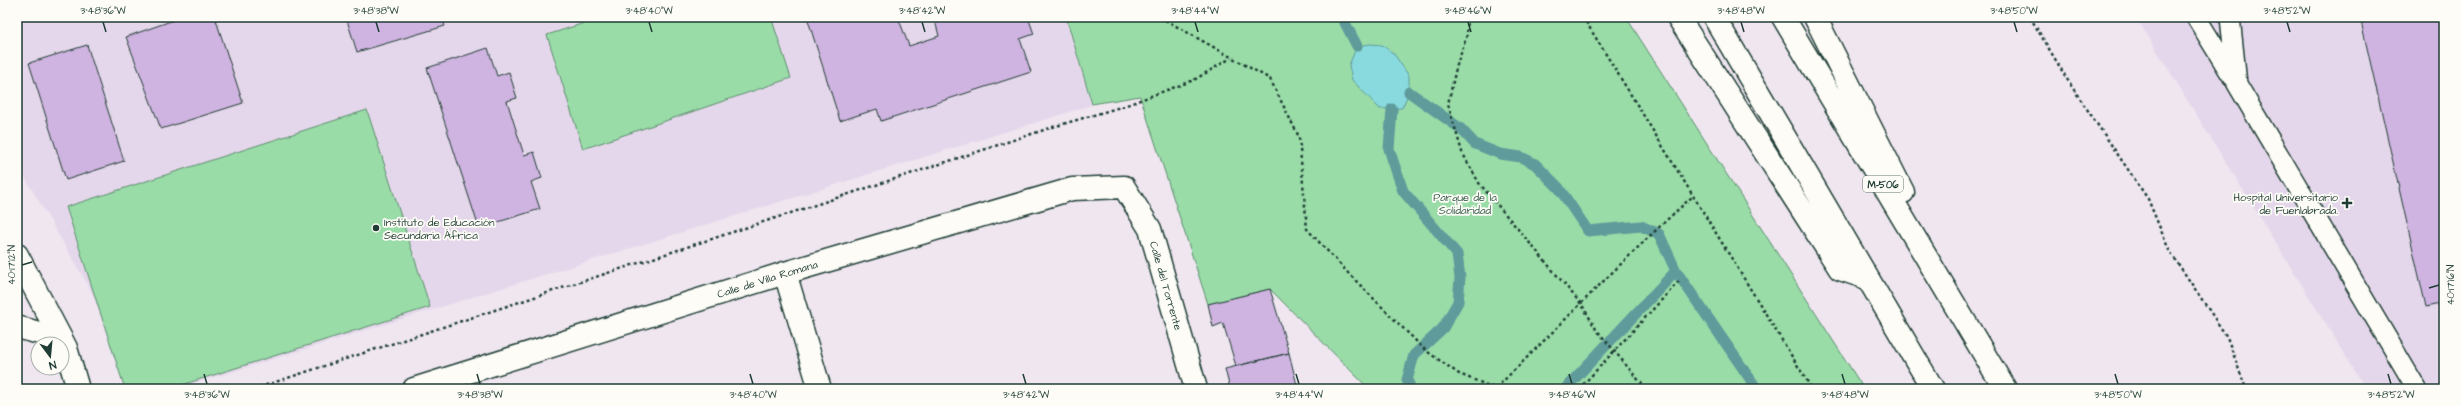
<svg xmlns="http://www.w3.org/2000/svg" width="2461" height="406" font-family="'Architects Daughter',sans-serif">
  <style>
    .built { fill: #e5d7eb }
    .green { fill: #99dca7; stroke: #5c8c6e }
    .water { fill: #89dadf; stroke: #5f9b9b }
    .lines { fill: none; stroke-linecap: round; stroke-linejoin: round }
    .stream { stroke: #5f9b9b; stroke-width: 11 }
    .building { fill: #cfb3e0; stroke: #1f3d34 }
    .lane-casing { stroke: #1f3d34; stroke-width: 22 }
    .street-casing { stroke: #1f3d34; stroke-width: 25 }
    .secondary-casing { stroke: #1f3d34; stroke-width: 25 }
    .highway-casing { stroke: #1f3d34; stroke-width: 25 }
    .path { stroke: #1f3d34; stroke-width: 2.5; stroke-dasharray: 3 3; stroke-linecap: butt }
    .lane { stroke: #fdfcf7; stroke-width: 19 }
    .street { stroke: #fdfcf7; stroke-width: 22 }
    .secondary { stroke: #fdfcf7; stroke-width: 22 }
    .highway { stroke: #fdfcf7; stroke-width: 22 }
    .ticks { fill: none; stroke: #1f3d34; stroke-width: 1.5 }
    .poi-dot { fill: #1f3d34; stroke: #fdfcf7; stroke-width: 1.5 }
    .labels { text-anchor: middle; stroke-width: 3.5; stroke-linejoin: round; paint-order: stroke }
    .shield { fill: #fdfcf7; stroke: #62766e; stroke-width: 1 }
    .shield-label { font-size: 10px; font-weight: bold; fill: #1f3d34 }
    .park-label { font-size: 11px; fill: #375d4b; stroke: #fdfcf7 }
    .poi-label { font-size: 11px; fill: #1f3d34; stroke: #fdfcf7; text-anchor: end }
    .street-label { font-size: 11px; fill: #1f3d34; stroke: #fdfcf7 }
    .neatline { fill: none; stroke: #1f3d34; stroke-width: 1.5 }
    .ticks-label { font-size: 10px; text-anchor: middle; fill: #1f3d34 }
  </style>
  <rect width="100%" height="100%" fill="#efe6f0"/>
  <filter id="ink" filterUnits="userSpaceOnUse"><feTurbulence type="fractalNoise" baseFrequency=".025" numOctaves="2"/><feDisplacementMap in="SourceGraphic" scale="8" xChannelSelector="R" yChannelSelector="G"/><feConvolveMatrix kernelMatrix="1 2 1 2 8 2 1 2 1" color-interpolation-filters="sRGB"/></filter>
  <g filter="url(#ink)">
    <!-- built -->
    <path class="built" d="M17,17h1049l26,88 -857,266 -62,18h-48l-33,-97 -75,-128z
      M2136,17h308v372h-78z"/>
    <!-- green -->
    <path class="green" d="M603,17h168l20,61 -208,71 -36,-114z
      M1066,17h560l238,372h-495l-99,-100 -62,15 -68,-208 -48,8z
      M367,110l63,197 -261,82h-44l-59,-182z"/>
    <!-- water -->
    <path class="water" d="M1370,44l12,1 12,9 15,22v16l-7,16 -22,1 -28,-29 -3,-15 8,-19z"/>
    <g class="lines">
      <!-- stream -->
      <path class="stream" d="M1342,17l15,29
        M1409,92l52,37 14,15 25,10 21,3 14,7 24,24 29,43 53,-5 18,8 17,37 81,118
        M1392,109l-3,40 14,42 54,63 3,24 -2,24 -15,26 -29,27 -7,25 4,9
        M1565,389l111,-118"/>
    </g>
    <!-- building -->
    <path class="building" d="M182,17h33l28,86 -82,26 -35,-92z
      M346,17h96l3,9 -88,26z
      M807,17h91l11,29 30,-10 -5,-19h94l6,17 -14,5 11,33 -150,49 -4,-12 -37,12z
      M2360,17h84v286l-18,4z
      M87,45l37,116 -58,19 -37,-117z
      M488,48l9,28 12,-4 8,26 -10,3 17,54 10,-3 8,26 -11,4 9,27 -61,19 -52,-160z
      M1270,289l19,64 -53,13 -13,-43 -10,4 -5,-23z
      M1289,353l9,36h-57l-1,-2 -10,2 -5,-20z"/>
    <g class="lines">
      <!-- lane casing -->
      <g class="lane-casing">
        <path id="lane" d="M2196,17l38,62
          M2230,17l7,67 180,305"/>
      </g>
      <!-- street casing -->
      <g class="street-casing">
        <g id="street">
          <path d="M785,273l35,116"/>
          <path id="s1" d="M414,389l371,-116 287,-84 52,-2 26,42 46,160"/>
        </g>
      </g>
      <!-- secondary casing -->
      <g class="secondary-casing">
        <path id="secondary" d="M17,255l49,93 12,41
          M17,327l26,7 16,10"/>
      </g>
      <!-- highway casing -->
      <g class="highway-casing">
        <path id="highway" d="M1678,17l162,252 27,9
          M1714,17l219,372
          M1783,17l222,372
          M1815,17l88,175"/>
      </g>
      <!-- path -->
      <path class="path" d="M1160,17l110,62 29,58 8,92 42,45 76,76 34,24 38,15
        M1468,17l-1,18 -11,33 -8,36 14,48 17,31 103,122 14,24 50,60
        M1583,17l229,372
        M2030,17l40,67 78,115 21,51 58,87 19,52
        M1496,388c66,-64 129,-131 197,-192
        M254,389l799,-262 71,-21 70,-26 37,-22
        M1579,389l102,-110"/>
      <!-- lane -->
      <use href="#lane" class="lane"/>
      <!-- street -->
      <use href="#street" class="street"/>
      <!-- secondary -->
      <use href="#secondary" class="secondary"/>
      <!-- highway -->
      <use href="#highway" class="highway"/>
    </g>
  </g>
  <!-- ticks -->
  <path class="ticks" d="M103,22l3,10M376,22l3,10M649,22l3,10M922,22l3,10M1195,22l3,10M1468,22l3,10M1741,22l3,10M2014,22l3,10M2287,22l3,10M22,265l10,-3M2429,288l10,-3M204,374l3,10M477,374l3,10M750,374l3,10M1023,374l3,10M1296,374l3,10M1569,374l3,10M1842,374l3,10M2115,374l3,10M2388,374l3,10"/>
  <!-- markers -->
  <g class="poi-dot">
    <path d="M2345 197h4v4h4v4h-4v4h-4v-4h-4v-4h4z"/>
    <circle cx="376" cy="228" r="4"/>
  </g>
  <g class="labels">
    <!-- shield labels -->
    <rect class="shield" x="1863" y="176" width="40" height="16" rx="3"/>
    <g class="shield-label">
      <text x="1883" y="188">M-506</text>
    </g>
    <!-- park labels -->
    <g class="park-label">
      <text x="1465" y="201">Parque de la<tspan x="1465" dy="13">Solidaridad</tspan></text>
    </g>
    <!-- poi labels -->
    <g class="poi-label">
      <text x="2338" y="201">Hospital Universitario<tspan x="2338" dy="13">de Fuenlabrada.</tspan></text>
      <text x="384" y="226" text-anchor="start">Instituto de Educación<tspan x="384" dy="13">Secundaria África</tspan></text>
    </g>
    <!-- street labels -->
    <g class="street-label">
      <text dy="4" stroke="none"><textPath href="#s1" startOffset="370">Calle de Villa Romana</textPath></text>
      <text dy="4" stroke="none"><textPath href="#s1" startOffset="848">Calle del Torrente</textPath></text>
    </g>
  </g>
  <!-- margin -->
  <rect width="2461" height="406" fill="none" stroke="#fdfcf7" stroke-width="44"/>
  <!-- north arrow -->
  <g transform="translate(50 356) rotate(164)"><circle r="19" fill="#fdfcf7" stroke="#a4b0a9"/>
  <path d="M0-3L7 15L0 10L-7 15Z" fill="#1f3d34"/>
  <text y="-6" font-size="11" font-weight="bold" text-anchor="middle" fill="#1f3d34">N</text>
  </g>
  <rect x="22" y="22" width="2417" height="362" class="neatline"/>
  <g class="ticks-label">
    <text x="103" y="14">3°48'36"W</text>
    <text x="376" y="14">3°48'38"W</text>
    <text x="649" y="14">3°48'40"W</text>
    <text x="922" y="14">3°48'42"W</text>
    <text x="1195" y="14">3°48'44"W</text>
    <text x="1468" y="14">3°48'46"W</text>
    <text x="1741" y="14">3°48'48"W</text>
    <text x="2014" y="14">3°48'50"W</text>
    <text x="2287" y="14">3°48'52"W</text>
    <text transform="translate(11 265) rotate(-90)" y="4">40°17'12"N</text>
    <text transform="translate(2450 285) rotate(-90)" y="4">40°17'16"N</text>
    <text x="207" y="398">3°48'36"W</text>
    <text x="480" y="398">3°48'38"W</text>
    <text x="753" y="398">3°48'40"W</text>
    <text x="1026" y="398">3°48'42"W</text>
    <text x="1299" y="398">3°48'44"W</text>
    <text x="1572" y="398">3°48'46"W</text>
    <text x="1845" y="398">3°48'48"W</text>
    <text x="2118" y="398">3°48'50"W</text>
    <text x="2391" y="398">3°48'52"W</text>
  </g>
</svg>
